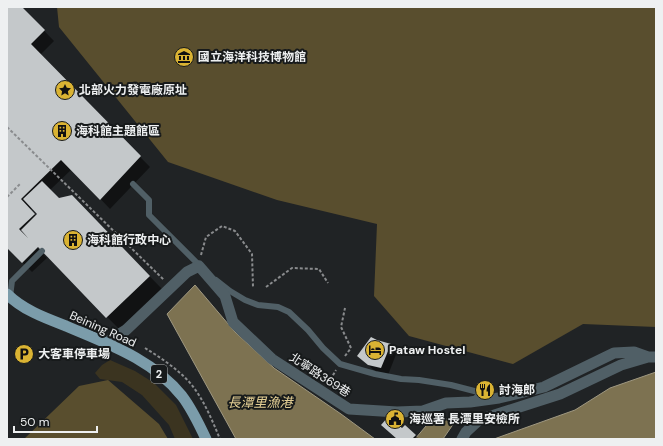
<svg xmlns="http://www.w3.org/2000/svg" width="663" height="446" font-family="'DM Sans','Noto Sans TC',sans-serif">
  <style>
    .green { fill: #3b3420 }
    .forest { fill: #594e2e }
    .water { fill: #7d7251; stroke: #9f9881 }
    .shadow { fill: #0007; fill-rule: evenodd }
    .building { fill: #c4c8ca }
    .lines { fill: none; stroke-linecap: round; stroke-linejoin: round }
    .path { stroke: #898b8d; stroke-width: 2; stroke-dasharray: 3 2; stroke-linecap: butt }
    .service { stroke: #505f66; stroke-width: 6 }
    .minor { stroke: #505f66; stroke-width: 11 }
    .primary { stroke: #7b9caa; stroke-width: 11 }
    .labels { text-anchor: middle; stroke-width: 4; stroke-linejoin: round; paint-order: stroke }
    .shield { fill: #171a1b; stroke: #aeb0b1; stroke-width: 1 }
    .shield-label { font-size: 11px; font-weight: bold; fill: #eef0f1 }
    .poi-label { font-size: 12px; font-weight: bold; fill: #eef0f1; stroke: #171a1b; text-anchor: start }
    .street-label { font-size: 12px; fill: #eef0f1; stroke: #171a1b }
    .water-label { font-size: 13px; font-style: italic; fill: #e4cf94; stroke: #171a1b }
  </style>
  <rect width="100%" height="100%" fill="#202325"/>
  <!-- green -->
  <path class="green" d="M110,360l25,11 19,12 22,22 17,34h-18l-6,-14 -27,-30 -20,-13 -22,-3 -5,-6 7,-8z"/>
  <!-- forest -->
  <path class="forest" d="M57,7h599v320l-73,-3 -70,40 -104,-28 -35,-40 3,-72 -100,-24 -109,-38 -109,-135z
    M108,380l51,44 9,15h-144l55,-53z"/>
  <!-- water -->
  <path class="water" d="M195,285l40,47 39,36 67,46 34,25h-139l-69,-125z
    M656,372v67h-162l81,-29 35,-22z
    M437,413l17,10 -11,16h-28z"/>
  <!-- shadow -->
  <path class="shadow" d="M7,7h14l33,34 -14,14 110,112 -40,42 -38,-40 -22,21 9,9 26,11 78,80 -42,41 -73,-74 -16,15 -25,-25zM32,208l6,6 -2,2 -6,-6zM30,238l18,18 -1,2 -18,-18z
    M390,345l7,7 -9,23 -12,-3 -18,-16z
    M405,426l14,13h-22z"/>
  <!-- building -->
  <path class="building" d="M7,7h15l23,23 -14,14 110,112 -41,44 -39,-40 -40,39 14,15 -16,15 9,9 -7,-8 16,-16 -14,-15 19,-18 17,17 13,-3 78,81 -44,42 -68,-71 -16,16 -15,-15z
    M371,337l6,3 14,4 -10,24 -13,-3 -11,-9z
    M388,417l14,11 3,-3 11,10 -4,4h-15l-16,-14z"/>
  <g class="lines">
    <!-- path -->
    <path class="path" d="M7,127l157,153
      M7,197l13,-13
      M201,255l5,-18 16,-11 13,5 17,23 1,33
      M266,287l26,-19 27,1 9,14
      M145,348c16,10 33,21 46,36 13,16 21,36 29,55
      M345,356l6,-8 -10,-21 4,-19
      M328,384l8,-14"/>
    <!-- service -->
    <path class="service" d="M133,184l16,16v15l51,51
      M216,280l14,11 15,9 13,5 20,2 11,5 19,18 15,18 17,16 35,10 26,5 18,1 32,5 31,8 -9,7
      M10,297l2,-16 30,-30"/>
    <!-- minor -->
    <path class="minor" d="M107,342l19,-12 61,-58 12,-6 26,30 8,26 39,37 77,50 48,3 26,-1 23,-8 24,-1 29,-4 45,-11 70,-34 20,-1 14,5h8
      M462,439l4,-7 13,-12 81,-26 61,-29 27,-8"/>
    <!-- primary -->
    <path class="primary" d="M7,294c16,16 38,24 59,32 42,18 86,33 116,70 10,13 17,28 24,43"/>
  </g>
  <!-- icons -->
  <defs>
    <g id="museum-disc" transform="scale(1)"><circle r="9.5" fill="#dab333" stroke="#171a1b"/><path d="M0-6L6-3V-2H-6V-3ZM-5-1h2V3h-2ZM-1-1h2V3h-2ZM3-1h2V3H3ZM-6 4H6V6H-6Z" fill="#111"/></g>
    <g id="sight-disc" transform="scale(1)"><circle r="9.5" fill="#dab333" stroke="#171a1b"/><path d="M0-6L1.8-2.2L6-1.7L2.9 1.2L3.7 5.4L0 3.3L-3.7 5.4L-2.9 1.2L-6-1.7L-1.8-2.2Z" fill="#111"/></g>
    <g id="building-disc" transform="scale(1)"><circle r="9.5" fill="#dab333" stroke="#171a1b"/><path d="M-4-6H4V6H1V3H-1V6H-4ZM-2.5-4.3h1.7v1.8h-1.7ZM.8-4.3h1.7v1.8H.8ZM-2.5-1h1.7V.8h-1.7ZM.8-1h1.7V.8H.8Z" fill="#111"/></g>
    <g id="hotel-disc" transform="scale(1)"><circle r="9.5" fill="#dab333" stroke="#171a1b"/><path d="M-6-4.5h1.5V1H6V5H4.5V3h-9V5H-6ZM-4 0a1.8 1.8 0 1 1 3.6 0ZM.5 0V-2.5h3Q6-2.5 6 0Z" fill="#111"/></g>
    <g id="parking-disc" transform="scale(1)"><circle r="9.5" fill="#dab333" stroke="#171a1b"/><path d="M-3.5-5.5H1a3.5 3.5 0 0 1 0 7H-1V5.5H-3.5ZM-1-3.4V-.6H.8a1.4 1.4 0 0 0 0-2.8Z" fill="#111"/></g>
    <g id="restaurant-disc" transform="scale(1)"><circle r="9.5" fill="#dab333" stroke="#171a1b"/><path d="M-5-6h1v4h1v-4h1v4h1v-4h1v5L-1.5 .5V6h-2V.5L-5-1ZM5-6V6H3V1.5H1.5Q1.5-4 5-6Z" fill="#111"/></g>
    <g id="civic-disc" transform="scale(1)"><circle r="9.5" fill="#dab333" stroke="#171a1b"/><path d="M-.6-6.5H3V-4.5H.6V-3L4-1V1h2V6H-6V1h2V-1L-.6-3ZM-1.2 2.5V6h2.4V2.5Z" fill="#111"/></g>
  </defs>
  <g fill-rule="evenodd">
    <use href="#museum-disc" x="184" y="57"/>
    <use href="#sight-disc" x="65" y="90"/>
    <use href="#building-disc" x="62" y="131"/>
    <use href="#building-disc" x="73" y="240"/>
    <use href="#hotel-disc" x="375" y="350"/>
    <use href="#parking-disc" x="24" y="354"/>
    <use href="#restaurant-disc" x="485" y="390"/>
    <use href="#civic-disc" x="395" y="419"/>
  </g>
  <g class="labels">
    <!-- shield labels -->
    <rect class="shield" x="151" y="365" width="16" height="18" rx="3"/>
    <g class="shield-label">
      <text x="159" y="378">2</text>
    </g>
    <!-- poi labels -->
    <g class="poi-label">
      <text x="198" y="61">國立海洋科技博物館</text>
      <text x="79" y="94">北部火力發電廠原址</text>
      <text x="76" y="135">海科館主題館區</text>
      <text x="87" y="244">海科館行政中心</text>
      <text x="389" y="354">Pataw Hostel</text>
      <text x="38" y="358">大客車停車場</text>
      <text x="499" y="394">討海郎</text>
      <text x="409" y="423">海巡署 長潭里安檢所</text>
    </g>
    <!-- street labels -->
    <g class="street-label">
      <text transform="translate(103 329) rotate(24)" y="4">Beining Road</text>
      <text transform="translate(320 375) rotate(33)" y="4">北寧路369巷</text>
    </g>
    <!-- water labels -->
    <g class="water-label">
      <text x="260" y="407">長潭里漁港</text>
    </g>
  </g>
  <!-- border -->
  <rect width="663" height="446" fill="none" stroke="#eef0f1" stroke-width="16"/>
  <!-- scale -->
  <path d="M14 426v6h83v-6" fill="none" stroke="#eef0f1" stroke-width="2"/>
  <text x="20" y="426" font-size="12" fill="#eef0f1" stroke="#171a1b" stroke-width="3" paint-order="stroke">50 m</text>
</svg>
